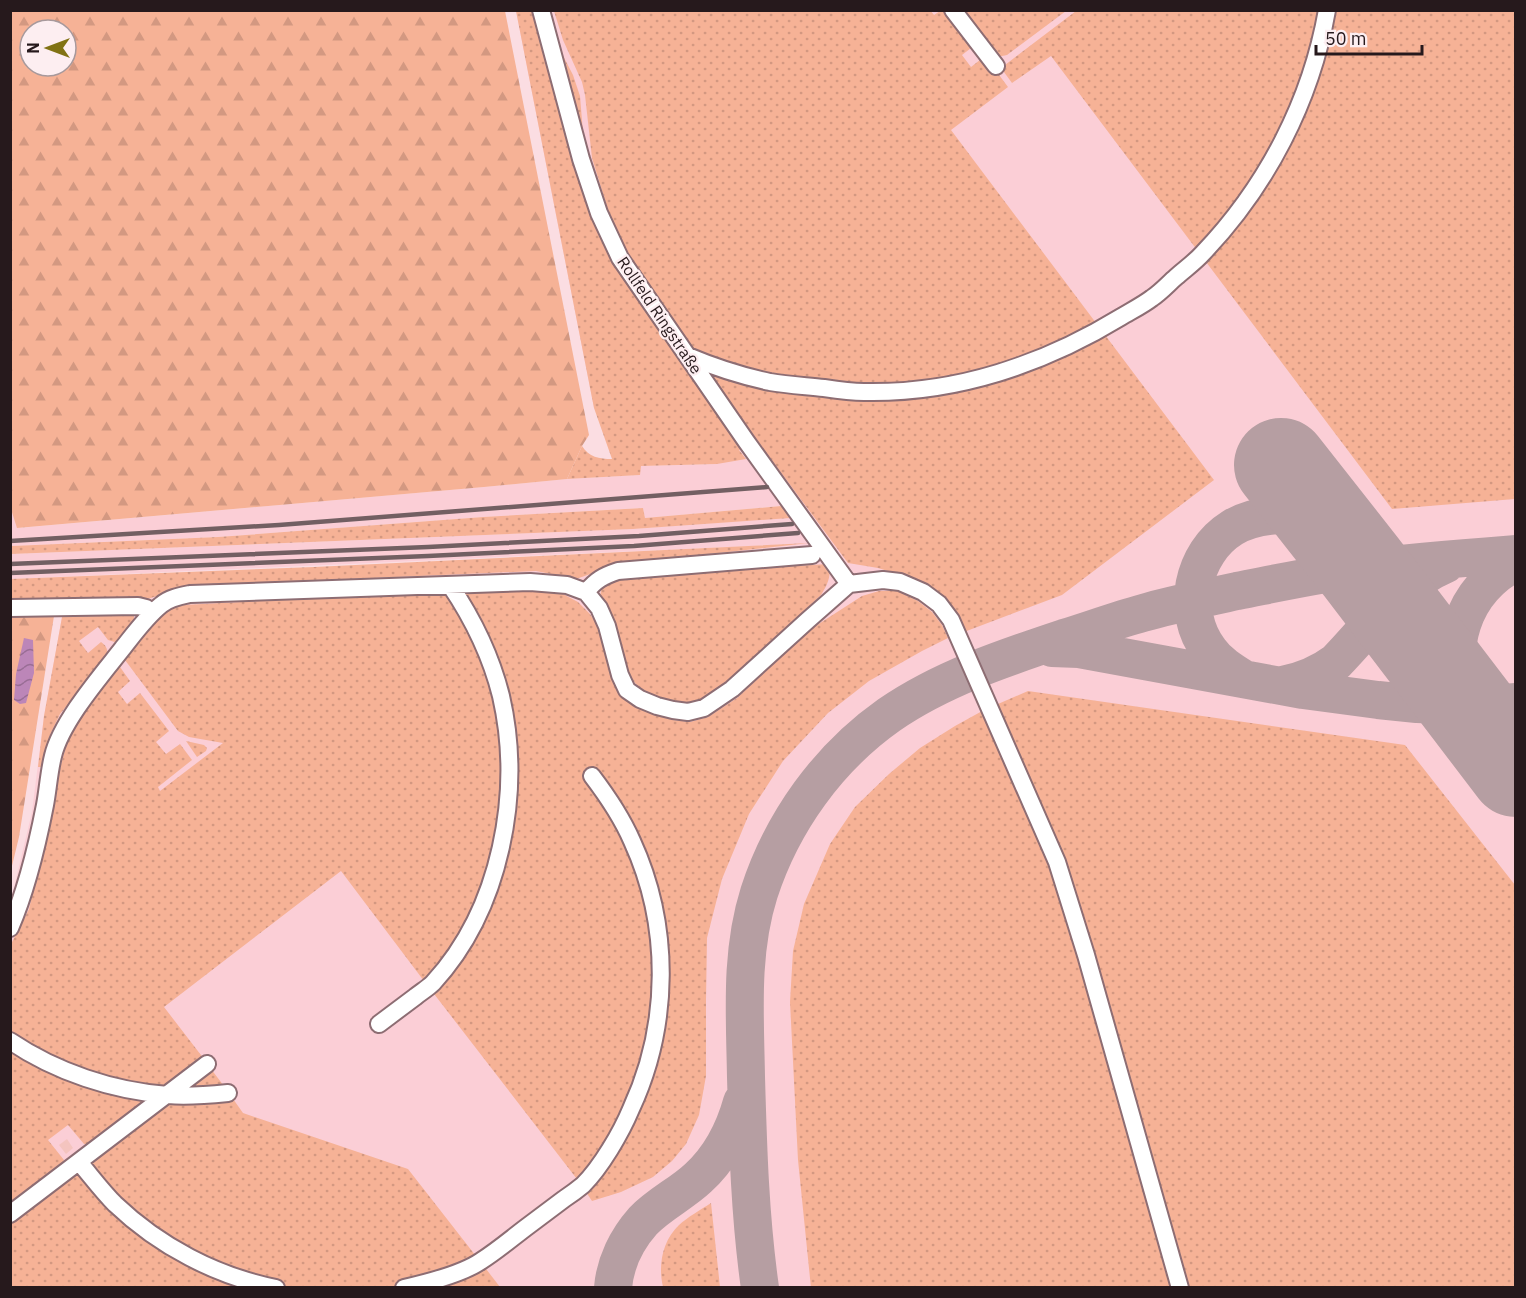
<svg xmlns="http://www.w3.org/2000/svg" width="1526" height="1298" font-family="'IBM Plex Sans',sans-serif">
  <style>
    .built { fill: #fbced6 }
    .grass { fill: url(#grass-dots) }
    .forest { fill: url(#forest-firs); fill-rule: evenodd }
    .water { fill: url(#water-waves) }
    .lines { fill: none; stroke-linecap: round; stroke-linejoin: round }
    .taxiway { stroke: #b69ea2; stroke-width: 38 }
    .runway { stroke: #b69ea2; stroke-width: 94 }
    .building { fill: #f4c4bf }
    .minor-casing { stroke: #8d6d73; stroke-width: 20 }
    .minor { stroke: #fff; stroke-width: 16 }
    .rail { stroke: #725f62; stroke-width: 4.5 }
    .labels { text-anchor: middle; stroke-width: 4.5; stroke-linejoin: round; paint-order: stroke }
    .street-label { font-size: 16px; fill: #26191c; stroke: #fdeef1 }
  </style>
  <defs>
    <pattern id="grass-dots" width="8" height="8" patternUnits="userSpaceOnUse" patternTransform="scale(1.5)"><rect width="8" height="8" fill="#f6b296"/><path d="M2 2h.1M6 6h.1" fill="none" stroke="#d39881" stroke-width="1.8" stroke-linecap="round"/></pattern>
    <pattern id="forest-firs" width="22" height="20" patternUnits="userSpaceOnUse" patternTransform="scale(1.5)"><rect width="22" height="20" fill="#f6b296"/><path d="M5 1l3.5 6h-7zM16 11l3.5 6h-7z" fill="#d39881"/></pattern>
    <pattern id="water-waves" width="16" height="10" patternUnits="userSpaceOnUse" patternTransform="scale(1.5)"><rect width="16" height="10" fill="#bc86b8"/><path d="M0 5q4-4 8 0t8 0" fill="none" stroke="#996d95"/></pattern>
  </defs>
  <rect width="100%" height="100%" fill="#fbdde2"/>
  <!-- built -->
  <path class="built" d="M516,11h999v1276h-1504v-387l21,-88 12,-96 18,-99 -1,-6 4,-23 554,-24 176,-20 -784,35v-25l622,-25 157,-12 -9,-11 -136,12 -2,-10 -160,9 -265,20 -207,9 -1,-40 8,22 466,-41 83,-8 73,-4v-9l77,-2 -123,-56z"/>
  <!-- grass -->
  <path class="grass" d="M930,10l4,5 6,-4h9l26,34 -13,10 9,12 14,-11 23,31 -57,43 263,350 -152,115 -98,37 -63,-57 -23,-7 -30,-5 -86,-116 -110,-156 -25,-37 -19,-44 -16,-52 -7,-63 -3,-13 -19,-42 -9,-29z
    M516,11h19l79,252 26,39 103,147 -4,1 7,9 -29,5 -76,2 -1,9 -73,4 15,-33c7,11 17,13 30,13l-18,-51z
    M959,11h107l-59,44 -10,2z
    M1076,11h439v488l-123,10 -341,-453 -39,27 -11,-15z
    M559,48l14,27 7,21 5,61z
    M781,506l9,12 -157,11 -622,25v-8l24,-1 183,-8 265,-20 160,-9 2,10z
    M809,543l-190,21 -43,15 -40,-8 -347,15c-18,5 -35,12 -54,16h-121l-3,-4 -1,-19 304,-12z
    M829,564c2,13 -1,20 -8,31 -18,17 -36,34 -54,50 -19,18 -54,56 -80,58 -14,1 -42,-9 -51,-19 -11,-10 -16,-45 -21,-60 -4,-10 -9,-19 -15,-28l2,-9 7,-7 81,-8z
    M538,589l23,4 17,9 12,12 9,14 14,51 9,16 15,11 17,8 19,6 17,2 18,-5 29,-19 77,-71 48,-31 17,-5h18l21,10 14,11 10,13 6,13 -26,13 -53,30 -41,32 -45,48 -34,53 -27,65 -15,59 -1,62v76l-7,39 -13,29 -14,17 -19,16 -32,15 -29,9 -8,-12c7,-9 16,-18 23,-28 47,-69 65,-146 54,-229 -5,-41 -16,-80 -36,-117 -9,-16 -20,-30 -31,-45l-5,5c16,23 33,47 44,74 11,27 17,56 21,84 9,69 1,124 -31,186 -6,14 -13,28 -22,40 -7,8 -15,16 -21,24l-149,-193c10,-12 21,-23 29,-36 34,-50 51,-118 53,-178 2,-44 -12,-102 -31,-142 -6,-15 -16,-29 -25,-43z
    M449,591l14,21 35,85 6,125 -26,90 -51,73 -86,-114 -177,136 40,52 -42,32 -67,-12 -84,-41 -1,-92 19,-37 20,-86 9,-47 9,-34 16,-30 37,-45 10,14 -12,11 9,12 13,-11 29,38 -13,11 10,12 14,-10 12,16 -34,27 2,4 63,-48 -34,-6 -11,-6 -53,-71 34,-42 11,-9 13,-4z
    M61,611h68l5,4v8l-16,20 -10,-3 -10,-13 -19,14 9,12 13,-11c6,4 7,8 6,15l-47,57 -10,21 -9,32h-3l6,-51 18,-99z
    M1028,691l377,54 110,140v402h-326l-95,-333 -30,-96 -66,-154z
    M984,710l65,154 29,94 93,329 -360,1 -13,-128 -8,-158 3,-51 11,-47 26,-60 25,-37 34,-33 31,-26 35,-22z
    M186,741l18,4 3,3 -1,3 -9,6z
    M11,1045l145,52 -66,48 -6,-1 -16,-19 -20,15 16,20 -2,7 -51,40z
    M211,1069l16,21 -48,3z
    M231,1096l12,17 165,56 71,91 -50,19 -35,8 -106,1 -42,-10 -88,-42 -71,-71 86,-67z
    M81,1170l47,48 134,70h-251v-66z
    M711,1203l9,84h-57c-5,-21 -1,-46 16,-62 9,-8 21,-15 32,-22z
    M483,1265l17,22 -80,1z"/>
  <!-- forest -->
  <path class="forest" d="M10,11h495l84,424 -7,11 -15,33 -83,8 -467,41 -7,-22zM30,30h36v36h-36z
    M11,616h43l-35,221 -8,33z"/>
  <!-- water -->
  <path class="water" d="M24,638l9,2 1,33 -8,30 -6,1 -6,-4 2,-26z"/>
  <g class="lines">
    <!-- taxiway -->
    <path class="taxiway" d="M1052,648l27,1 224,41 75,10 39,4 50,2 49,-4
      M1244,679c-13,-8 -26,-16 -35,-29 -29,-38 -17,-97 23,-122 28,-17 65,-15 95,-5
      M1283,685c20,-4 37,-11 53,-23 35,-36 63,-78 110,-98
      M1467,706c-23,-56 -6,-115 49,-144
      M613,1288c2,-25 14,-49 30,-67 16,-17 38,-27 55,-43 22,-20 36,-47 44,-76
      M760,1288c-10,-70 -12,-140 -14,-211 -1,-62 -6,-124 13,-184 23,-71 69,-135 130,-178 52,-36 115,-57 175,-77 26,-8 53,-18 79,-25 31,-9 63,-15 94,-22 41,-8 83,-17 126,-23 50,-6 102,-10 153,-14"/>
    <!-- runway -->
    <path class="runway" d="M1281,465l81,103 154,202"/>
  </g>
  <!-- building -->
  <path class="building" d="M67,1139l6,9 -7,6 -7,-9z"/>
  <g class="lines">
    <!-- minor casing -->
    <g class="minor-casing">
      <path id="minor" d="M541,10l40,149 18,54 21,45 126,183 103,143
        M953,10l43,56
        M688,356c26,11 54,20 82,26 17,3 36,4 54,6 13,2 27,4 40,4 92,2 180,-28 257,-75 10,-6 22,-12 31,-19 9,-6 16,-14 24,-21 9,-8 19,-15 27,-24 64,-67 108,-152 124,-243
        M586,592c10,-12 17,-16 32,-21l194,-16
        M10,608l128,-2 8,2 6,5
        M10,928c17,-39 27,-82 35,-123 3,-16 4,-33 8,-49 8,-34 47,-79 69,-107 12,-15 24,-32 39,-44 8,-7 19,-9 29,-11l340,-12 37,3 19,7 13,16 8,18 13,49 7,15 13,9 17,7 16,4 15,2 16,-4 28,-19 76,-69 41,-36 34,-4 17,2 23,10 16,12 12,16 106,242 29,93 94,333
        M379,1024c12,-9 24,-18 36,-27 6,-5 13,-9 18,-14 68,-74 90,-191 68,-287 -10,-40 -28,-77 -51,-111
        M10,1041c46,31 103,50 158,54 20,2 40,0 60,-2
        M79,1162c12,14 23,29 36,42 44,42 101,72 161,84
        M10,1214l197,-150
        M404,1288c22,-5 58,-14 77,-27 16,-10 31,-23 47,-35 12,-9 24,-18 36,-27 6,-4 13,-9 19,-14 18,-18 38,-52 48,-76 39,-84 40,-183 1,-268 -10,-23 -24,-44 -40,-65"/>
    </g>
    <!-- minor -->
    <use href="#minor" class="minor"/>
    <!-- rail -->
    <path class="rail" d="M10,541l269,-16 488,-38
      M10,564l418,-17 211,-11 153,-12
      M10,573l418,-17 206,-10 164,-13"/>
  </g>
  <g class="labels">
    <!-- street labels -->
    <g class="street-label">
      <text transform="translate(660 315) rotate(56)" y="6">Rollfeld Ringstraße</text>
    </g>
  </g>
  <!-- border -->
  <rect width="1526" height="1298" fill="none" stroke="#26191c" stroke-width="24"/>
  <!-- north arrow -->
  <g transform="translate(48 48) rotate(270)"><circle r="28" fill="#fdeef1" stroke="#a7999c" stroke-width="1.5"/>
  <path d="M0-4.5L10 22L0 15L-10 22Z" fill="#817213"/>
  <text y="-9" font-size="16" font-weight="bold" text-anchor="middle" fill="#26191c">N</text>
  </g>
  <!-- scale -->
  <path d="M1316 45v9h106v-9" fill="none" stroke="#26191c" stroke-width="3"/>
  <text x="1325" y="45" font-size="18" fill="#26191c" stroke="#fdeef1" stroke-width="4.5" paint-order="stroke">50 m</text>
</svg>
